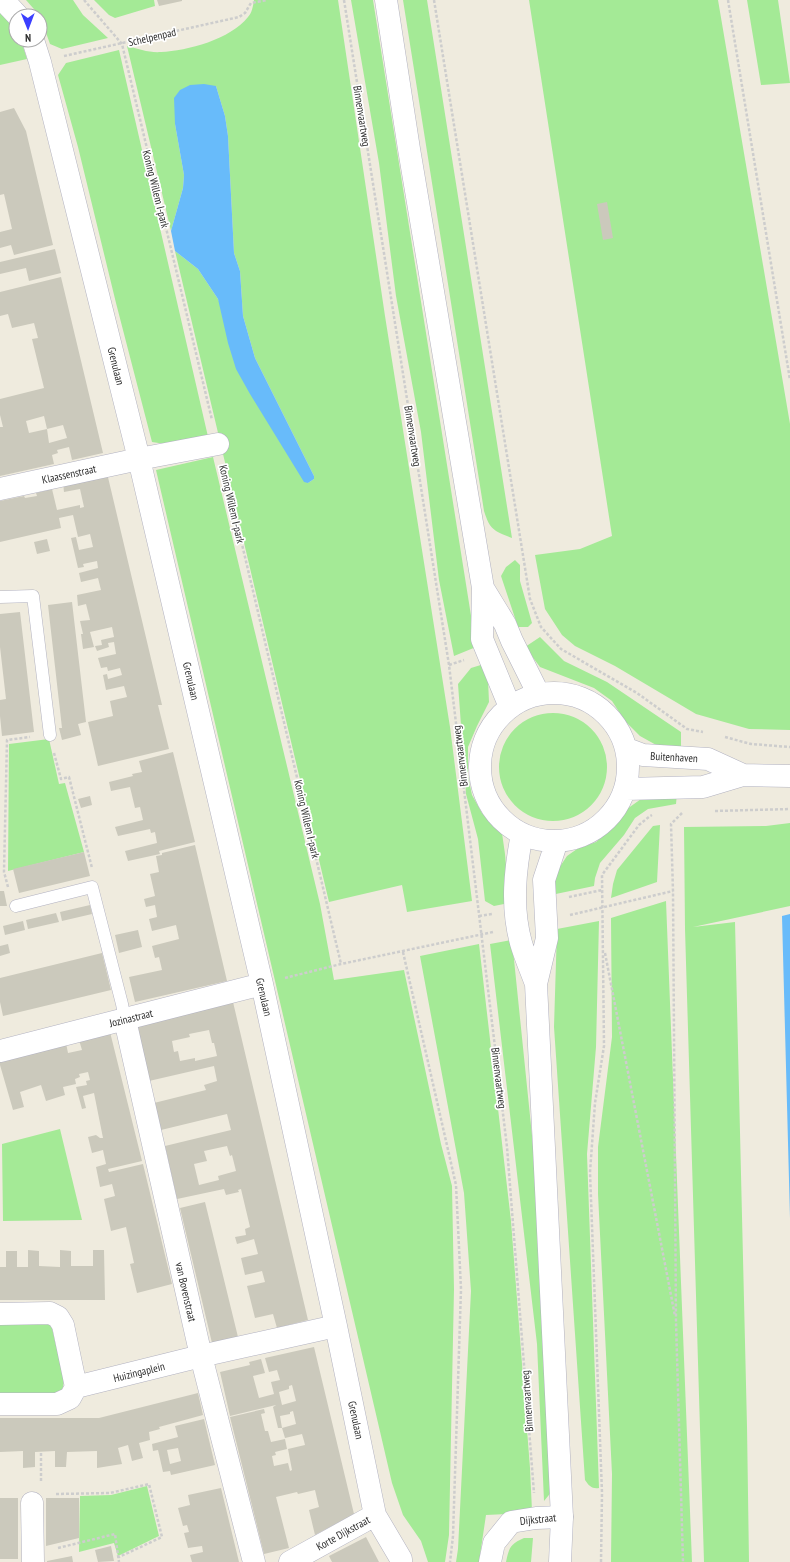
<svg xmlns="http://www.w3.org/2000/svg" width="790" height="1562" font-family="'PT Sans Narrow',sans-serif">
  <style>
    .green { fill: #a4ea96 }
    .water { fill: #68bbfa }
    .building { fill: #cbc9bc; fill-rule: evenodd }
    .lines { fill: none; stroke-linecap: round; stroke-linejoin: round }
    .lane-casing { stroke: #b2b2c1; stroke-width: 13 }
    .street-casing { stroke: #b2b2c1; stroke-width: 23 }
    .secondary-casing { stroke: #b2b2c1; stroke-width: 23 }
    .path { stroke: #cdcdcd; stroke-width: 2.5; stroke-dasharray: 3 2; stroke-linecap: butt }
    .lane { stroke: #fff; stroke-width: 12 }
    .street { stroke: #fff; stroke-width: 22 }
    .secondary { stroke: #fff; stroke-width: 22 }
    .labels { text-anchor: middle; stroke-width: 3.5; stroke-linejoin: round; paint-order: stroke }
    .street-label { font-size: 11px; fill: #2d2d2d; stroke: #fff }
  </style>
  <rect width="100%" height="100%" fill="#efebde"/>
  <!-- green -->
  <path class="green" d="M26,0h47l10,15 25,23 -46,11 -12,-5 -10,-28z
    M94,0h60l1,6 -40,12 -6,-3z
    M254,0h84l47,316 65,411 22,174 -65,11 -5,-27 -73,17 -154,-651 23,18 20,30 90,184 6,-4v-3l-59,-118 -12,-42 -3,-45 -6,-18 -6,-117 -3,-20 -9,-30 -41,38 9,51 -1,13 -12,43 -44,-185c11,3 23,7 34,6 26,-1 70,-13 87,-35 4,-4 5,-11 6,-17z
    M351,0h22l103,647 -22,9 -15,-76 -18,-148 -25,-136 -17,-133z
    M403,0h24l85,538c-18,-7 -22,-8 -28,-27z
    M529,0h189l72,424v306l-41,-1 -53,-15 -81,-48 -40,-20 -13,-11 -17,-26 -10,-54 45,-6 32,-13z
    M747,0h31l12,83 -29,2z
    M0,10c12,8 16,16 16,30h5l6,19 -27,6z
    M119,50l90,391 -24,6 -33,-5 -36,-139 -38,-156 -20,-72 8,-12z
    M213,457l107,447 14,76 70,-10 37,174 11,42 2,103 -5,246 -4,27h-17l-7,-21 -18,-26 -11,-32 -236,-1013z
    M515,560l5,5v16l12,42 -4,4h-10l-17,-51 5,-9z
    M540,637l24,24 43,21 74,50v17l-23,-3 -18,-10 -15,-15 -13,-20 -18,-13 -54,-21 -15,-20z
    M484,664l4,16 1,22 -12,24 -9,21v29l4,19 10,18 12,11 8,9 3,21 4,49 -15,3 -9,-5 -7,-62 -12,-45 -8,-110 13,-16z
    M499 767a54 54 0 1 1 108 0a54 54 0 1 1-108 0Z
    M49,739l10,45 6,-1 19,69 -76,19 1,-127z
    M677,793l-1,11 -28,5 -13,9 -11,17 -24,28 -5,15 -1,8 -43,9 2,-18 14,-21 10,-7 19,-7 20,-17 11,-16 14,-10z
    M790,823v83l-97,21 42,-5 12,504 2,136h-45l-19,-633 -1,-102 82,-1z
    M660,825l-3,57 -46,16 2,-14 4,-14 36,-44z
    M666,901l26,661h-81l1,-88 -14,-280v-47l14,-110 -1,-119z
    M599,921l-3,126 -9,107 12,334c-7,1 -10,-2 -14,-8l-31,-453 3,-98z
    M512,940l25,244 16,306 -9,11 -7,-157 -47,-400z
    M479,944l32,277 19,247 2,43 -25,3 -21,1 -7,47h-23l2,-13 13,-258 -7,-98 -44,-237z
    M60,1129l22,91 -79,1 -1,-77z
    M0,1321h47l5,7 12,53 -2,11 -9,6h-53z
    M147,1486l12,50 -41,20 -4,-13 -35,9 1,-56 31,-1z
    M524,1538h9l-2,24h-25c3,-14 4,-18 18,-24z"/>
  <!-- water -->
  <path class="water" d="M204,84l12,2 9,30 3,20 6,117 6,18 3,45 12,42 59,118v3l-6,4 -4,-1 -54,-88 -14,-25 -8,-26 -10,-44 -20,-30 -23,-18 -4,-20 12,-43 1,-13 -9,-51 -1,-26 6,-8 10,-5z
    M790,914v304l-8,-302z"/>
  <!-- building -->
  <path class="building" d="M157,0h25v1l-23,5z
    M14,108l12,23 27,114 -39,10 -3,-10 -11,3v-16l12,-3 -8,-35 -4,1v-83z
    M607,202l6,36 -10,2 -6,-36z
    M55,249l6,24 -32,8 -3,-13 -26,6v-12z
    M61,277l42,176 -31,7 -3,-13 -12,3 1,3 -6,2 2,9 -54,12v-49h3l-3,-12v-16l44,-11 -12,-49 6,-1 -4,-15 -22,5 -4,-14 -8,2v-24zM44,416l3,13 16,-4 4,13 -18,5 -2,-14 -18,4 -3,-12z
    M107,473l55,232h-4l11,44 -71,17 -10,-44 25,-6 -3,-15 17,-4 -3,-11 -18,4 -3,-15 4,-1 1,5 14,-4 -2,-7 -12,3 -1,-4 -6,1 -3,-10 18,-4 -2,-12 -6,1 1,4 -12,4 -2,-5 7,-1 -1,-5 13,-3 -2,-10 -22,5 4,15 -11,2 -2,-15h2l-3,-13 10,-1 -4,-16 -8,2 -1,-11 24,-5 -3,-12 -17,4 -2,-9 19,-5 -1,-7 -14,3 1,3 -6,1 -7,-30 5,-1 3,13 14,-3 -3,-13 -12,3 -5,-22 -14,3 2,10 -61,14v-41l24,-5 1,2 12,-2 -1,-3 16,-4 5,21 23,-5v3l4,-1 -4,-18 -16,3 -1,-9z
    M47,539l3,12 -13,3 -3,-12z
    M72,602l14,120 -8,2 3,11 -19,5 -3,-12h3l-14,-123z
    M20,612l14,120 -32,4 -2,-20v-16l6,-1 -6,-52v-33z
    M173,752l22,90 -36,9 1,3 -32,7 -3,-10 32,-8 -2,-11 -4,1 -1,-4 -32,7 -3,-9 28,-7 -3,-13 -5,1 -5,-21 -19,4 -2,-9 24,-6 -1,-2 10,-2 -3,-11z
    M90,796l2,9 -11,3 -3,-9z
    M195,845l32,136 -92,21 -6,-25 33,-7 -3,-13 -4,1 -3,-12 27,-7 -3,-14 -24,6 -3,-12 8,-2 -2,-12 -9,2 -2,-8 11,-3 -5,-22 9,-2 -3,-16 6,-1v-2z
    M84,852l6,24 -71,17 -6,-24z
    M0,891h4l3,15h-7z
    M90,905l2,9 -30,7 -2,-9z
    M56,913l3,9 -31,7 -2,-9z
    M23,921l2,9 -20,5 -2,-9z
    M138,930l4,17 -23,6 -4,-18z
    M8,944l2,9 -10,3v-10z
    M102,953l9,37 -108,26 -3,-14v-24z
    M233,1002l75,318 -31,8 -4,-14 -18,4 -8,-32 18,-4 -3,-11 -17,4 -4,-17 17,-4 -4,-15 -17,5 -2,-7 11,-2 -1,-6 5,-2 -9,-38 -3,1 1,2 -13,3 -2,-6 -47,10 -12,-53 66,-16 -4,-16 -66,16 -7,-27 52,-13 -2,-5 13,-4 -3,-15 -65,15 -13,-54zM209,1030l3,13h2l3,13 -22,5v-3l-15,3 -2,-10 -4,1 -2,-11 18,-4 -1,-3zM227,1146l3,10 2,-1 4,16 -18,5 1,4 -20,5 -5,-21 13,-3 -3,-10z
    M110,1032l32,129 -34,8 1,3 34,-8 29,120 -35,9 -7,-29 4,-1 -8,-36 -15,4 -7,-32 11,-3 -3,-12 -12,3 -4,-20 10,-3 -3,-14 -11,3 -4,-16 8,-2 4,3h3l-9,-45 -11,3 3,12 -4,1 -6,-22 11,-2 -1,-4 4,-1 -2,-8 -9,2 1,3 -5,2 1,5 -13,3 2,8 -19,6 -5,-16 -21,7 4,15 -11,3 -13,-45v-3l66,-19 2,10 14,-3 -3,-10z
    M205,1202l33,135 -26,6 -32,-135z
    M28,1250l11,1v15l21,1v-17l11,1v15h22v-16h11l1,50h-105v-33h6v-16h11v16h11z
    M314,1347l40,167 -39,21 -6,-25 10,-3 -4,-17 -17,4 -1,-2 -21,5 13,51 -25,6 -34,-137 34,-8 1,4 -4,1 4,17h3l3,11 14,-3 2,10 -12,3 1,3 -4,1 2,10 14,-3 2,8 2,-1 -4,-21 17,-4 -1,-4 -2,-7 -17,4 -3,-10 14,-4 -3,-13 -3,1v2l-10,2 2,12h-4l-5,-21 3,-2 -46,11 -10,-44 30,-7 -1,-3 12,-3 4,14 -12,3 6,22 15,-4 -3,-12 9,-2 -3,-10 -8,2 -4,-14zM292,1385l4,16 -14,4 -3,-13 10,-3v-3z
    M198,1393l5,22 -44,12 1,2 -11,3 1,8 -11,3 4,15 -11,3 -4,-16 -10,3 4,16 -25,4v-17l-30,1 -1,15h-11v-16l-20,1v15l-12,1v-17l-23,1v-34h99z
    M204,1419l11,46 -44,10 -1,-4 -7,1 -5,-22 -5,1 -1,-7 26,-7 -3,-11zM178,1448l3,13 -11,3 -3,-14z
    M221,1488l18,74h-47l-2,-7 13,-3 -1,-6 -14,2 -4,-15 5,-1 -2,-7 -4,1 -5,-18 12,-3 -2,-10z
    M0,1498h18v61h-18z
    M46,1498h33v40l-33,8z
    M366,1537l13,25h-47l-3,-6z
    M111,1546l3,15 -16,1 -3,-12z
    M72,1556l1,6h-26v-1z"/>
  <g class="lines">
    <!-- lane casing -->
    <g class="lane-casing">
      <path id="lane" d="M0,597l33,-1 17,139
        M16,906l76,-19 30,117 3,16"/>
    </g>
    <!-- street casing -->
    <g class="street-casing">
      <path id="street" d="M3,0l15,16
        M33,40l7,22 99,397 123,525 74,342 39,189 26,44v3
        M0,489l139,-30 79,-15
        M125,1020l76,336 53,206
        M0,1051l262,-67
        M0,1314l50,-1 8,4 5,8 13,62 -6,11 -13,6h-57
        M76,1387l125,-31 135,-30
        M32,1503l1,59
        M290,1562l85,-47
        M490,1562l4,-19 17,-21 25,-4 26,-1"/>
    </g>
    <!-- secondary casing -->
    <g class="secondary-casing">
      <path id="secondary" d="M386,0l23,149 74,439 -1,51 28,68
        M483,588l22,36 7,17 26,52
        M480 767a74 74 0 1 1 148 0a74 74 0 1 1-148 0Z
        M627,749l16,6 65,4 35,16
        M626,789l77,-2 40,-12 47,1
        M522,834c-7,36 -11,73 -1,109 4,14 10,27 15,41
        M557,841l-13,39 3,58 -11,46 26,533 -2,45"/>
    </g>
    <!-- path -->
    <path class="path" d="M84,0l38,44 90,376
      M344,0l105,665 58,482 27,346
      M434,0l96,599 11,28 20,22 76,44 50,36 16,3
      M728,0l62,380
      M64,56l175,-39 6,-4 6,-10 16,-3
      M224,468l117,496
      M449,665l15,-5
      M725,737l26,7 39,3
      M54,753l7,26 8,-2 23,91
      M715,811l75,-2
      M682,813l-11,11 2,67 3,431 7,240
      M8,887l-4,-15 3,-132 23,-3
      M569,897l33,-7
      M570,915l103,-24
      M479,916l13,-2
      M403,952l53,233 5,104 -8,247 -3,26
      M605,953l70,363
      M285,978l56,-14 152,-32
      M41,1481v-30
      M56,1494l54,-1 39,-9 13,53 -43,20
      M58,1548l57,-14 4,28
      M601,1562l1,-69 -12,-321 5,-69 9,-57 -2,-171 37,-50 11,-9 2,-1"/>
    <!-- lane -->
    <use href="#lane" class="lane"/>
    <!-- street -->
    <use href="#street" class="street"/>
    <!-- secondary -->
    <use href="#secondary" class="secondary"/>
  </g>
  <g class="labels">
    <!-- street labels -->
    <g class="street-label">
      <text transform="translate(152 37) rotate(-13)" y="4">Schelpenpad</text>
      <text transform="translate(362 116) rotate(81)" y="4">Binnenvaartweg</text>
      <text transform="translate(156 189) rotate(76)" y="4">Koning Willem I-park</text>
      <text transform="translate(116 366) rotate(76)" y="4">Grenulaan</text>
      <text transform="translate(413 436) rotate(81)" y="4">Binnenvaartweg</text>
      <text transform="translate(69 474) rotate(-12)" y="4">Klaassenstraat</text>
      <text transform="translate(232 504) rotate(77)" y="4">Koning Willem I-park</text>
      <text transform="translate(191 681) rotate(77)" y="4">Grenulaan</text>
      <text transform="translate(460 756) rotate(-97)" y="4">Binnenvaartweg</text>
      <text transform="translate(674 757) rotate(3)" y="4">Buitenhaven</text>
      <text transform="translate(307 819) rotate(77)" y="4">Koning Willem I-park</text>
      <text transform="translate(264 997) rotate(77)" y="4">Grenulaan</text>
      <text transform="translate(131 1018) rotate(-14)" y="4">Jozinastraat</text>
      <text transform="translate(499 1078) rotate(83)" y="4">Binnenvaartweg</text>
      <text transform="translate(186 1292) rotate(77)" y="4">van Bovenstraat</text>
      <text transform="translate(139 1372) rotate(-14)" y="4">Huizingaplein</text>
      <text transform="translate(527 1401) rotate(-94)" y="4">Binnenvaartweg</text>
      <text transform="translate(356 1420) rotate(78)" y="4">Grenulaan</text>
      <text transform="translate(538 1519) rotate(-6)" y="4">Dijkstraat</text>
      <text transform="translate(343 1533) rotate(-29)" y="4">Korte Dijkstraat</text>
    </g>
  </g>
  <!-- north arrow -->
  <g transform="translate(28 28) rotate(179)"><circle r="19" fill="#ffffff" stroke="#ababab"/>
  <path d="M0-3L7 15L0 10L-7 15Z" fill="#3b3fff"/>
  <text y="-6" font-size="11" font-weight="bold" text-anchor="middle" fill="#2d2d2d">N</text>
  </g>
</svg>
